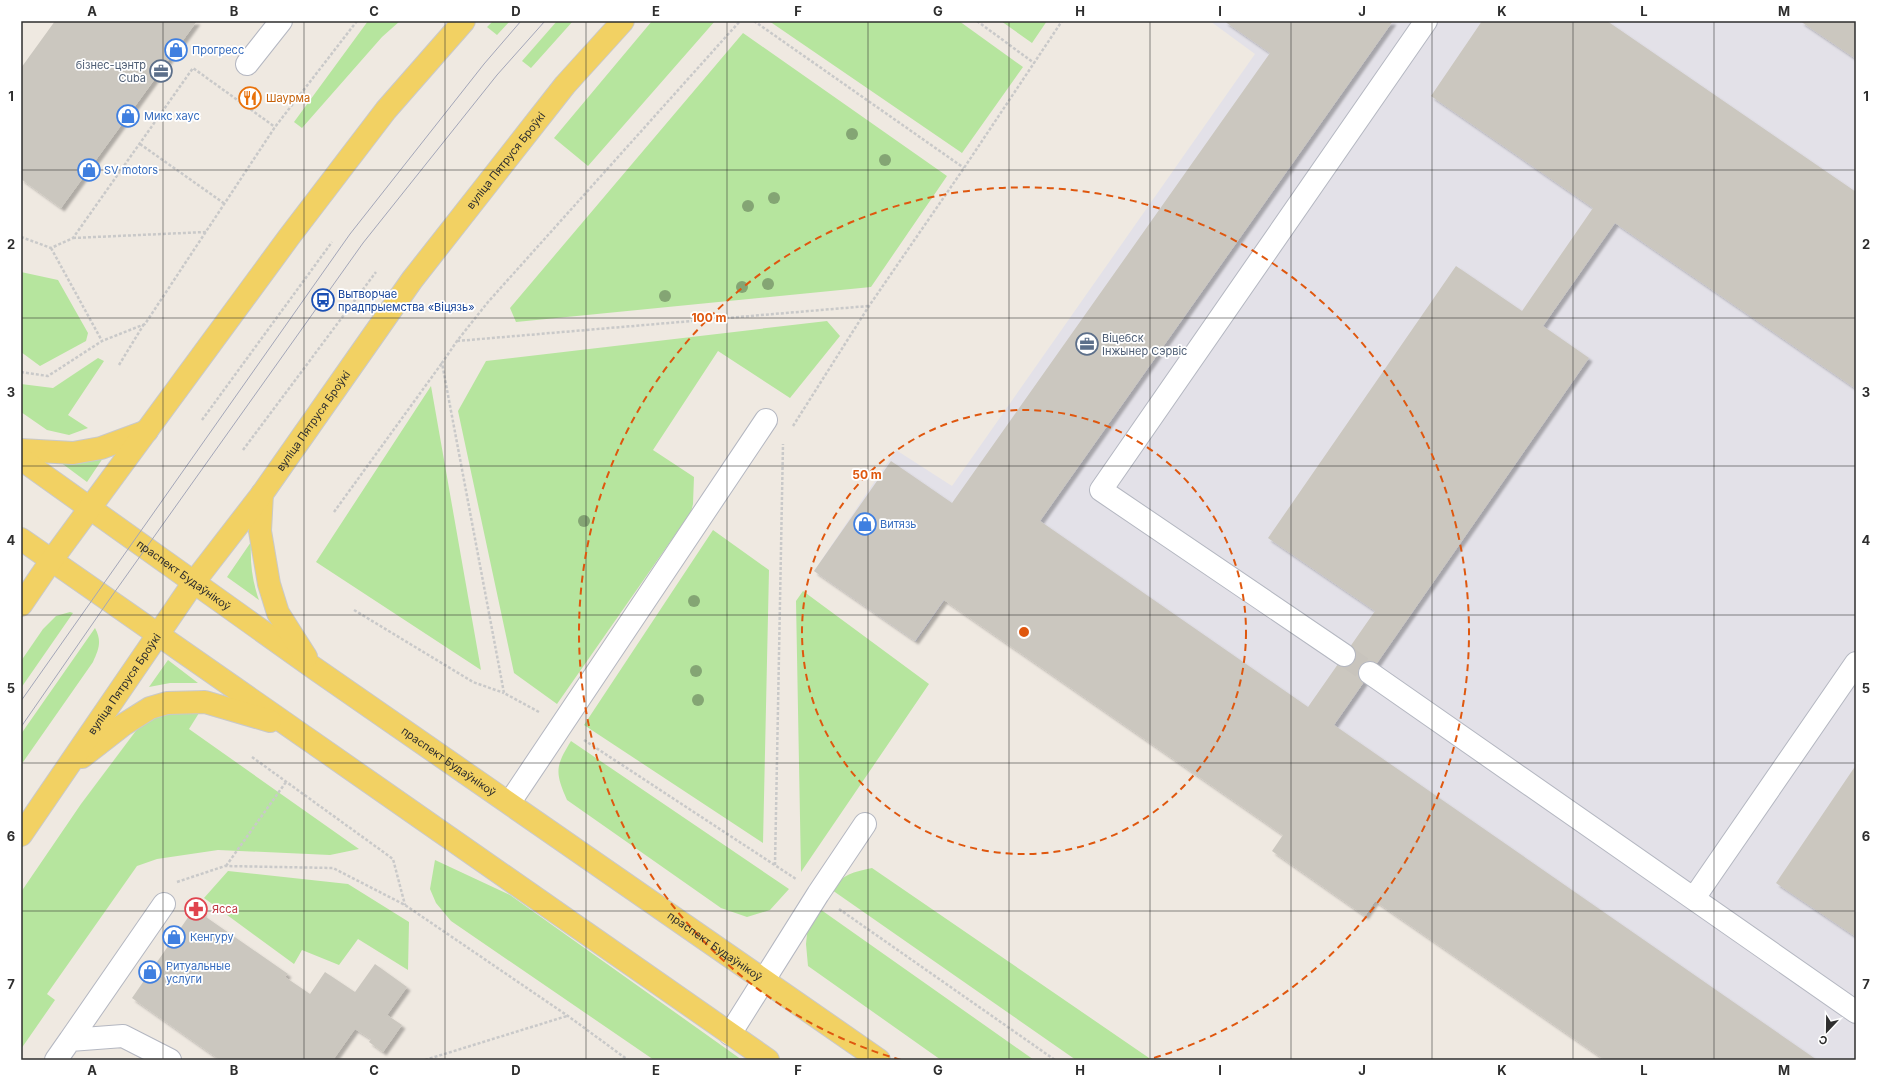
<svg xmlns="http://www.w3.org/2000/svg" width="1877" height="1081" font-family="Inter,sans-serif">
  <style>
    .industrial { fill: #e3e1e8 }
    .green { fill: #b6e59e }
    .building { fill: #cbc7bf; filter: url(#shadow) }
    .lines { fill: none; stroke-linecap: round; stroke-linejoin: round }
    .minor-tunnel { stroke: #c8c4bd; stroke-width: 22; stroke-dasharray: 22 11; stroke-linecap: butt }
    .minor-casing { stroke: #b4b7c1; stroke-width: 24 }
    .major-casing { stroke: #c9c9c9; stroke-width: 24 }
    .path { stroke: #c9c9c9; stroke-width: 2.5; stroke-dasharray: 3 2; stroke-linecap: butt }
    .minor { stroke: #fff; stroke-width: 22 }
    .major { stroke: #f2d163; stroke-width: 22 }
    .tram { stroke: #a3a6b8; stroke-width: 1 }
    .tree { fill: #84a574 }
    .grid { fill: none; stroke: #2e2e2e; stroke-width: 1; stroke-opacity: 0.55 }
    .ring { fill: none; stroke: #df570e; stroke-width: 2; stroke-dasharray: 7 5 }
    .labels { text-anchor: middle; stroke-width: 3.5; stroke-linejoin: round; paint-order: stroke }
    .shop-label { font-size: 11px; fill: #366cbe; stroke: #fff; text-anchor: start }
    .service-label { font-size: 11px; fill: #4e5e75; stroke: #fff; text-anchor: end }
    .food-label { font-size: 11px; fill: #c56008; stroke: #fff; text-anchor: start }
    .street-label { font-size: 11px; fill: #2e2e2e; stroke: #fff }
    .transit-label { font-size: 11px; fill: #164399; stroke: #fff; text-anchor: start }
    .health-label { font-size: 11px; fill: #be3a42; stroke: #fff; text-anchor: start }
    .centre { fill: #df570e; stroke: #fff; stroke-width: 2 }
    .ring-label { font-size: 12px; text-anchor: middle; font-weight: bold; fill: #df570e; stroke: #fff; stroke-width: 3.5; stroke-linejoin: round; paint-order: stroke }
    .neatline { fill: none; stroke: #2e2e2e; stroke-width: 1.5 }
    .grid-label { font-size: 13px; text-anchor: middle; font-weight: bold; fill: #2e2e2e }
  </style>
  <defs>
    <filter id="shadow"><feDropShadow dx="3.5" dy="3.5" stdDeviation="1" flood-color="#0004"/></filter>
  </defs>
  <rect width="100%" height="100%" fill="#efe9e1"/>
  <!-- industrial -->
  <path class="industrial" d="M1210,21h646v1039h-243l-668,-460 -29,42 -102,-71 82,-121 56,36 303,-432z"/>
  <!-- green -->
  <path class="green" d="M368,21h32l-18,16 -80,91 -8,-6z
    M493,21h17l-13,14 -10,-8z
    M557,21h16l-42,47 -9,-7z
    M652,21h63l-127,145 -34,-28z
    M769,21h190l64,46 -61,86z
    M1001,21h46l-15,22z
    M743,33l204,143 -76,111 -355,35 -6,-14z
    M21,272l37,8 30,53 -2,8 -46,25 -19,-14z
    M827,321l13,15 -50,62 -72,-47 -65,99 41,27 -1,27 -2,8 -134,192 -43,-31 -56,-262 28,-50z
    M98,358l6,3 -36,54 20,13 -19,7 -22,-5 -26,-18v-28l32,4z
    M431,386l50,284 -165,-108z
    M105,455l-18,27 -31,-23z
    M713,530l56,40 -6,273 -179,-118z
    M251,542c-1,21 1,38 8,58l-32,-23z
    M803,591l126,93 -128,188 -5,-271z
    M70,612l3,1 -52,75v-27l22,-32 13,-13z
    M95,628c7,13 4,21 -2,34l-72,103v-31z
    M168,660l30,23h-28l-21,4z
    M204,705l-15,24 170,120 -29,6 -112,-5 -61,9 -20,7 -90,128 8,6 -34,49v-157l60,-88 66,-88z
    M571,741l218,148 -19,21 -23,7 -26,-9 -154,-108c-12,-28 -12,-33 4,-59z
    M435,860l75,35 232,165h-88l-203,-139 -15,-18 -6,-14z
    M872,868l280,192h-76l-244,-170c11,-16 21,-18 40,-22z
    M228,871l120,13 61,38 -1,48 -50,-31 -19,26 -37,-15 -8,14 -90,-66z
    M817,907l217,153h-93l-133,-94 -2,-22 2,-19z"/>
  <!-- building -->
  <path class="building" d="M55,21h142l-136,187 -40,-29v-111z
    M1224,21h169l-353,500 268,186 67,-96 -107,-73 188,-272 66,45 71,-103 -162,-112 51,-75h125l249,171v197l-241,-166 -72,103 46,32 -255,367 483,335h-212l-230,-159 -10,15 -93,-65 11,-16 -339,-235 -29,41 -101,-70 77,-110 61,42 318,-450z
    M1800,21h56v38z
    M1856,765v172l-80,-54z
    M202,909l1,6 85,59 -3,3 25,17 15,-22 30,20 20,-28 32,23 -20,28 15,10 -19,27 -14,-10 2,-3 -16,-10 -22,31h-80l-3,-2 -1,2h-29l-88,-62 57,-82v-6z"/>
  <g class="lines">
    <!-- minor-tunnel -->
    <path class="minor-tunnel" d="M1344,655l26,18"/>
    <!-- minor casing -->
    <g class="minor-casing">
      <path id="minor" d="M247,64l34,-43
        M1344,655l-243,-165 325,-469
        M1370,673l486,339
        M510,802l256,-382
        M1694,898l162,-235
        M730,1034l88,-140 47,-70
        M70,1040l94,-136
        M56,1060l14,-20 53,-4 47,24"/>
    </g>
    <!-- major casing -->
    <g class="major-casing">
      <g id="major">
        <path d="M21,450l52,3 28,-5 46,-17"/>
        <path id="s1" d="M21,459l293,209 565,392"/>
        <path d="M262,494l-2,37 9,53 9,29 28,44"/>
        <path d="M21,539l747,521"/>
        <path d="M21,605l30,-44 238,-324 97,-127 78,-89"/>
        <path d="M82,757l41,-32 27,-17 17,-5 38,-1 65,19"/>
        <path id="s2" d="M21,835l173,-253 68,-88 150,-214 153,-195 58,-64"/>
      </g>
    </g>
    <!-- path -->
    <path class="path" d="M754,21l210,147
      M977,21l57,42
      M140,144l85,60
      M21,237l30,11 22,-10 120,-170 82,59
      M73,238l133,-6
      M51,248l51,93
      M457,341l411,-35
      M119,365l25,-41
      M21,372l27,4 54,-35 43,-17 130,-197 82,-106
      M202,420l130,-178
      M793,426l76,-120 95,-138 98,-147
      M243,450l133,-178
      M334,512l108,-149
      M354,610l119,72 31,11
      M539,712l-35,-19 -62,-330 15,-22 31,-39 252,-281
      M584,740l212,139
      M252,757l141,102 12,46
      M775,865l8,-421
      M226,866l60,-84
      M177,882l48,-16 108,2 72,37 163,111 60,44
      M839,909l216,151
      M425,1060l142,-44"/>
    <!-- minor -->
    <use href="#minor" class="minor"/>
    <!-- major -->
    <use href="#major" class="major"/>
    <!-- tram -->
    <path class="tram" d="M21,701l329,-467 134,-170 37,-43
      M21,727l88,-127 254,-357 134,-168 48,-54"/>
  </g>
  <!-- trees -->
  <g class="tree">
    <circle cx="852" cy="134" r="6"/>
    <circle cx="885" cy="160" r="6"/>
    <circle cx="774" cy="198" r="6"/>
    <circle cx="748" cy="206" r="6"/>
    <circle cx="768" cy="284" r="6"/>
    <circle cx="742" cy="287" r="6"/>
    <circle cx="665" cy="296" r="6"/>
    <circle cx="584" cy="521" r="6"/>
    <circle cx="694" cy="601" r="6"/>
    <circle cx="696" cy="671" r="6"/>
    <circle cx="698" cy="700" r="6"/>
  </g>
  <!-- grid -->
  <path class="grid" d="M163,21v1039M304,21v1039M445,21v1039M586,21v1039M727,21v1039M868,21v1039M1009,21v1039M1150,21v1039M1291,21v1039M1432,21v1039M1573,21v1039M1714,21v1039M21,170h1835M21,318h1835M21,466h1835M21,615h1835M21,763h1835M21,911h1835"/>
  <!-- distance rings -->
  <g class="ring">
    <circle cx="1024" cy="632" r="222"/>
    <path d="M901 1060A445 445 0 1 1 1147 1060"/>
  </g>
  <!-- icons -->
  <defs>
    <g id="shop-ring" transform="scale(1.15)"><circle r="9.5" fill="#fff" stroke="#3f7fe0" stroke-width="1.5"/><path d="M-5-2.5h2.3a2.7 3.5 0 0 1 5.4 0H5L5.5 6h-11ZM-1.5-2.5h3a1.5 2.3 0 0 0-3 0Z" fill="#3f7fe0"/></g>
    <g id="office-ring" transform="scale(1.15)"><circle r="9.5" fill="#fff" stroke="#5c6f8a" stroke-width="1.5"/><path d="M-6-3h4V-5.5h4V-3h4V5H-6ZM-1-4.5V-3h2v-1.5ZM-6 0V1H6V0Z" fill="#5c6f8a"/></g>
    <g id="restaurant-ring" transform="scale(1.15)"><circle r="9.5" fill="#fff" stroke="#e8710a" stroke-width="1.5"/><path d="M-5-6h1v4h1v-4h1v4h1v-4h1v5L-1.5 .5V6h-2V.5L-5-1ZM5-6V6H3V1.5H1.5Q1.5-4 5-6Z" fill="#e8710a"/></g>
    <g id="bus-ring" transform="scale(1.15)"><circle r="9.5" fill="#fff" stroke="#1a4fb4" stroke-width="1.5"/><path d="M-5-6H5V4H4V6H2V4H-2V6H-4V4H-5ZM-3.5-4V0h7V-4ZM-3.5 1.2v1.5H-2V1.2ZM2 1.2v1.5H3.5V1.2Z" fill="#1a4fb4"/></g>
    <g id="pharmacy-ring" transform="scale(1.15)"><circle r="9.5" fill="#fff" stroke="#e0444e" stroke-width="1.5"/><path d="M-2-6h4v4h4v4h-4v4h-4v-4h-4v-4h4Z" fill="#e0444e"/></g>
  </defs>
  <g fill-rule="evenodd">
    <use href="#shop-ring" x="176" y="50"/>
    <use href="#office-ring" x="161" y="71"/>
    <use href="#restaurant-ring" x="250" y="98"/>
    <use href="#shop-ring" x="128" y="116"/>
    <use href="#shop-ring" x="89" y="170"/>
    <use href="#bus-ring" x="323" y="300"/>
    <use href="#office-ring" x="1087" y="344"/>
    <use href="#shop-ring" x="865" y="524"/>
    <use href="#pharmacy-ring" x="196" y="909"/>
    <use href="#shop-ring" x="174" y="937"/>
    <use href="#shop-ring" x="150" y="972"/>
  </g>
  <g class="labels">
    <!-- shop labels -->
    <g class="shop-label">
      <text x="192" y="54">Прогресс</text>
      <text x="144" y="120">Микс хаус</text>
      <text x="104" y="174">SV motors</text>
      <text x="880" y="528">Витязь</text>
      <text x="190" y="941">Кенгуру</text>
      <text x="166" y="970">Ритуальные<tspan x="166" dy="13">услуги</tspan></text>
    </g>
    <!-- service labels -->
    <g class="service-label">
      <text x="146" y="69">бізнес-цэнтр<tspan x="146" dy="13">Cuba</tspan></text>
      <text x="1102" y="342" text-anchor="start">Віцебск<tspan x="1102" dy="13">Інжынер Сэрвіс</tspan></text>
    </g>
    <!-- food labels -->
    <g class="food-label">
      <text x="266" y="102">Шаурма</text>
    </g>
    <!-- street labels -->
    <g class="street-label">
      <text dy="4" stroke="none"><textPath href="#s2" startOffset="831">вуліца Пятруся Броўкі</textPath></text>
      <text dy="4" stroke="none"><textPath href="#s2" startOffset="507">вуліца Пятруся Броўкі</textPath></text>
      <text dy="4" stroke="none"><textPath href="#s1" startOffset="200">праспект Будаўнікоў</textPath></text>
      <text dy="4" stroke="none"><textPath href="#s2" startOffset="183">вуліца Пятруся Броўкі</textPath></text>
      <text dy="4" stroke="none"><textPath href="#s1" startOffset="524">праспект Будаўнікоў</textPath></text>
      <text dy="4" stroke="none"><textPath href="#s1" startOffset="848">праспект Будаўнікоў</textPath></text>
    </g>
    <!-- transit labels -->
    <g class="transit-label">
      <text x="338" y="298">Вытворчае<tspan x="338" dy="13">прадпрыемства «Віцязь»</tspan></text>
    </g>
    <!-- health labels -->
    <g class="health-label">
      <text x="212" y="913">Ясса</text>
    </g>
  </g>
  <circle cx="1024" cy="632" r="6" class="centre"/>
  <g class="ring-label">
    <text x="709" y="322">100 m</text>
    <text x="867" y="479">50 m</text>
  </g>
  <!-- border -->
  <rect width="1877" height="1081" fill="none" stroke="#ffffff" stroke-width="44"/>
  <!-- north arrow -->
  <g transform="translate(1827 1031) rotate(202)" stroke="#ffffff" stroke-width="3" paint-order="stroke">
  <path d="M0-3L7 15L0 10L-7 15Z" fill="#2e2e2e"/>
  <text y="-6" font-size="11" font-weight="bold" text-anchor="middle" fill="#2e2e2e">С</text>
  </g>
  <rect x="22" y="22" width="1833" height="1037" class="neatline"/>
  <g class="grid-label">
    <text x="92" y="16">A</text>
    <text x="234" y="16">B</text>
    <text x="374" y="16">C</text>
    <text x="516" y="16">D</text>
    <text x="656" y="16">E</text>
    <text x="798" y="16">F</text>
    <text x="938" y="16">G</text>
    <text x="1080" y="16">H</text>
    <text x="1220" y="16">I</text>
    <text x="1362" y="16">J</text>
    <text x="1502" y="16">K</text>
    <text x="1644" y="16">L</text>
    <text x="1784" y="16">M</text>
    <text x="11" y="101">1</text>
    <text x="1866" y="101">1</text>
    <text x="11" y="249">2</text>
    <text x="1866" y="249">2</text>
    <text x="11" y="397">3</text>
    <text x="1866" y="397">3</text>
    <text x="11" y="545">4</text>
    <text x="1866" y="545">4</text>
    <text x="11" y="693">5</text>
    <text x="1866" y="693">5</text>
    <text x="11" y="841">6</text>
    <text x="1866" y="841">6</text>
    <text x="11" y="989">7</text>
    <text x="1866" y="989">7</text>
    <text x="92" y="1075">A</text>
    <text x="234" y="1075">B</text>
    <text x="374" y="1075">C</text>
    <text x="516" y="1075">D</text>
    <text x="656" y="1075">E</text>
    <text x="798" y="1075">F</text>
    <text x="938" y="1075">G</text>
    <text x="1080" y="1075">H</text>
    <text x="1220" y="1075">I</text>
    <text x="1362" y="1075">J</text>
    <text x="1502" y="1075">K</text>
    <text x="1644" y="1075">L</text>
    <text x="1784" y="1075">M</text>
  </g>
</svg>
